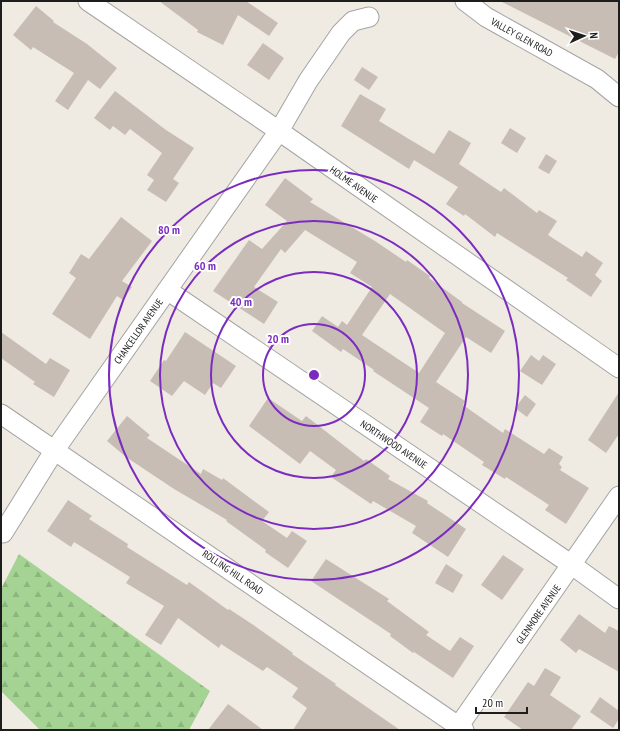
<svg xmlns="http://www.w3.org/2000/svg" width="620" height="731" font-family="'PT Sans Narrow',sans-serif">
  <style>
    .forest { fill: url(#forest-firs) }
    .building { fill: #c8bdb5; fill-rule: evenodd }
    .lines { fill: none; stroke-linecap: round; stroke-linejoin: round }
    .minor-casing { stroke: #a4a4a4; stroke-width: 21 }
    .minor { stroke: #fff; stroke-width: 19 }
    .ring { fill: none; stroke: #7b2cbf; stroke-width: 2 }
    .labels { text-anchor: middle; stroke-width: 4; stroke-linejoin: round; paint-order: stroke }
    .street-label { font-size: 10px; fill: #1d1d1d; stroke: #fff }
    .centre { fill: #7b2cbf; stroke: #fff; stroke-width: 2 }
    .ring-label { font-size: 12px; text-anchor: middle; font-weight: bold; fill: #7b2cbf; stroke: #fff; stroke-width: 4; stroke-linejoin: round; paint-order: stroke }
  </style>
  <defs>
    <pattern id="forest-firs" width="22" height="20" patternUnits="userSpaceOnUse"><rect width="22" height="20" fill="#a4d393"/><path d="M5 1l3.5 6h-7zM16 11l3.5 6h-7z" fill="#8db57e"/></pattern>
  </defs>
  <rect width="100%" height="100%" fill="#efebe2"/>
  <!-- forest -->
  <path class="forest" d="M19,554l191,137 -21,39h-149l-39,-39v-102z"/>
  <!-- building -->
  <path class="building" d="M159,1h87l32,22 -9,13 -31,-21 -15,30 -26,-13 1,-2z
    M500,1h119v51l-4,7z
    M36,6l18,15 -1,1 34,22 30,24 -17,21 -12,-9 -20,30 -13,-9 19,-28 -41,-26 -2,3 -18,-15z
    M263,43l21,15 -15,22 -22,-15z
    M362,67l16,10 -9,13 -15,-10z
    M115,91l51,39 28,18 -21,31 6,4 -13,19 -19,-12 7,-10 -7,-5 15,-22 -32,-24 -5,6 -12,-9 -3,4 -16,-12z
    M360,94l26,15 -7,12 55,33 15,-24 22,13 -12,21 42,28 3,-4 33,25 2,-3 18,11 -9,14 34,22 4,-6 17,12 -8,12 7,6 -11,16 -25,-17 2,-2 -71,-45 -2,4 -30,-23 -1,2 -18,-12 12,-17 -44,-27 -5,9 -68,-43z
    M510,128l16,10 -9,15 -16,-10z
    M546,154l11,7 -8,13 -11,-6z
    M285,178l28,21 -3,3 65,39 31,21 1,-2 23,16 -1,2 33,24v1l43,28 -14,22 -25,-16 -30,45 29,19 -2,4 40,28 2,-4 39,25 5,-6 14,9 -4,7 3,3 -2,3 29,18 -23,36 -21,-14 4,-5 -43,-28 -1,2 -23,-14 2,-3 -41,-28 -1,2 -22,-14 9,-14 -56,-37 1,-1 -31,-21 -2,3 -29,-21 10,-15 16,11 4,-6 5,4 25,-38 -22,-14 7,-11 -52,-32 -20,23 -4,-4 -27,38 24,15 -14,22 -51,-33 36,-51 13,9 25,-28 -22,-16zM390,294l55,39 -26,40 -57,-38z
    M121,217l31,24 -30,40 10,6 -9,13 -6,-4 -27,43 -38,-25 24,-36 -7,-5 12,-19 8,5z
    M1,332l45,32 4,-6 20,12 -16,27 -21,-13 2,-2 -34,-24z
    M185,332l51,34 -15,22 -8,-5 -8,12 -21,-14 -12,15 -22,-15 14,-21 2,1z
    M531,355l8,6 4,-6 13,9 -14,21 -22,-14z
    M619,392v42l-13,19 -18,-13z
    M525,395l11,9 -9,13 -12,-9z
    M268,398l34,23 4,-5 58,45 2,-2 24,17 -2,3 40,22 -1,2 39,26 -18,28 -36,-24 4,-7 -43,-25 -2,3 -40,-27 5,-7 -26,-19 -10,13 -51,-38z
    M127,416l23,19 -3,3 54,36 2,-5 19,11 1,-2 46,34 -7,9 25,17 5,-7 15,10 -19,27 -23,-16 1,-2 -40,-29 1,-1 -53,-31 -48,-32 -19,-16z
    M68,500l24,16 -3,3 39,25 -1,3 60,38 2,-3 39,28 1,-1 23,15 41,29 -1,1 44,30 -1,1 65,45h-107l14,-22 -15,-11 6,-9 -31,-21 -4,4 -42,-27 -2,4 -41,-30 -17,27 -16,-10 19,-29 -38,-23 4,-6 -56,-35 -3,5 -24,-16z
    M503,555l21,14 -22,31 -21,-15z
    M326,559l63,40 -2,2 42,31 -3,3 24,16 10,-14 14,9 -21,32 -39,-26 -1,1 -23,-17 1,-2 -80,-53z
    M446,564l17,11 -10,18 -18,-10z
    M579,614l26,19 4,-7 10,5v41l-40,-23 -3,4 -16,-13z
    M545,668l16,9 -11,18 31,21 -10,14h-48l-19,-13 24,-35 6,4z
    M600,697l19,14v8l-6,9 -23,-16z
    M228,704l35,26h-55z"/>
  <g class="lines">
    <!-- minor casing -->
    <g class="minor-casing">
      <path id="minor" d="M88,1l191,130 340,237
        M465,1l21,16 111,62 22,18
        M167,290l405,275 47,34
        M1,414l463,316
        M3,533l51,-82 225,-320 29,-50 33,-48 12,-12 16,-4
        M456,730l163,-234"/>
    </g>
    <!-- minor -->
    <use href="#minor" class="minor"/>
  </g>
  <!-- distance rings -->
  <g class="ring">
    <circle cx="314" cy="375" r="51"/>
    <circle cx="314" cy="375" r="103"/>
    <circle cx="314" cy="375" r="154"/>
    <circle cx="314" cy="375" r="205"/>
  </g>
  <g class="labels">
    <!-- street labels -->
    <g class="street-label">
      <text transform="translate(522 37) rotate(29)" y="4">VALLEY GLEN ROAD</text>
      <text transform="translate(354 184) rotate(35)" y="4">HOLME AVENUE</text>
      <text transform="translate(138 331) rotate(-55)" y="4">CHANCELLOR AVENUE</text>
      <text transform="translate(394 444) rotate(34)" y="4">NORTHWOOD AVENUE</text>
      <text transform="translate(233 572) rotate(34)" y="4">ROLLING HILL ROAD</text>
      <text transform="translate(538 614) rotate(-55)" y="4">GLENMORE AVENUE</text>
    </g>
  </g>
  <circle cx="314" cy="375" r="6" class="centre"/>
  <g class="ring-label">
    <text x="169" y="234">80 m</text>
    <text x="205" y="270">60 m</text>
    <text x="241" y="306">40 m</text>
    <text x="278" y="343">20 m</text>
  </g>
  <!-- border -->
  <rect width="620" height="731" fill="none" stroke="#1d1d1d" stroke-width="4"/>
  <!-- north arrow -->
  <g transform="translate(584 36) rotate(87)" stroke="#ffffff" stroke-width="3" paint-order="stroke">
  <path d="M0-3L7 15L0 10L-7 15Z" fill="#1d1d1d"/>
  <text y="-6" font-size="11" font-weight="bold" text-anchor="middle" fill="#1d1d1d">N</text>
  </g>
  <!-- scale -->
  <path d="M476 707v6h51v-6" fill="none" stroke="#1d1d1d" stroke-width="2"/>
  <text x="482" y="707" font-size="12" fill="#1d1d1d" stroke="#ffffff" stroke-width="3" paint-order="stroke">20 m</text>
</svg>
